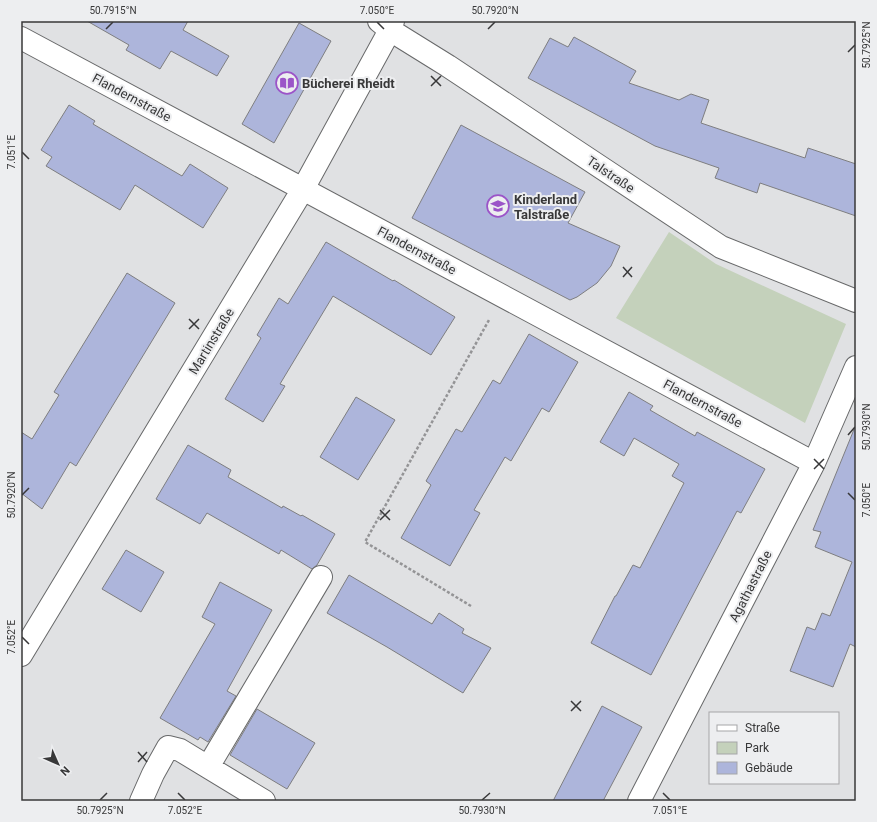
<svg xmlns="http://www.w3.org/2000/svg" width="877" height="822" font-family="Roboto,sans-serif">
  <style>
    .green { fill: #c4d1bb }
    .building { fill: #adb5db; stroke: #7e7e80 }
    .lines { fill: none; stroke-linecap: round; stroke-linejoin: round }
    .minor-casing { stroke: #68696a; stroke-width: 24 }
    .path { stroke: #949496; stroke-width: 2.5; stroke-dasharray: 3 2; stroke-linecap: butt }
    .minor { stroke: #fff; stroke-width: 22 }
    .ticks { fill: none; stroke: #383839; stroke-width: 1.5 }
    .labels { text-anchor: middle; stroke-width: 4; stroke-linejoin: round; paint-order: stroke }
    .poi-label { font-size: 13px; font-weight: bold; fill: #383839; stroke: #edeef0; text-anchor: start }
    .street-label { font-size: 13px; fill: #383839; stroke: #edeef0 }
    .neatline { fill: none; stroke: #383839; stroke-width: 1.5 }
    .ticks-label { font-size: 10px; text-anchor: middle; fill: #383839 }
  </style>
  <rect width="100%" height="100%" fill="#e0e1e3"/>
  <!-- green -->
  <path class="green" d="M669,232l47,32 130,60 -41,99 -189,-105z"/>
  <!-- building -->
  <path class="building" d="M87,21h101l-5,9 46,26 -12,20 -46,-25 -11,18 -34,-19 3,-5z
    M299,23l32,18 -57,102 -32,-19z
    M574,37l62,34 -7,12 50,17 12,-6 18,6 -8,23 104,35 3,-10 48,16v52l-96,-33 -3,10 -42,-15 4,-10 -64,-22 -127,-68 22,-40 18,9z
    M69,105l26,16 -2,3 89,52 8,-12 38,24 -25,40 -68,-43 -15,25 -74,-44 6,-9 -11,-7z
    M461,125l124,67 -17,31 52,23 -9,20 -14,17 -20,14 -7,3 -158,-82z
    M326,242l67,39 1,-1 61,37 -24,38 -98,-59 -53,88 5,2 -22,36 -38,-23 36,-61 -4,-3 22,-37 9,6z
    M127,273l48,30 -99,163 -6,-4 -28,47 -21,-16v-61l11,7 27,-44 -5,-3z
    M529,334l49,28 -29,50 -7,-4 -31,53 -6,-4 -31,53 6,3 -30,53 -49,-28 30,-53 -5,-4 30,-52 6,3 31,-52 7,4z
    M629,392l24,14 -3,4 45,26 2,-4 68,37 -24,44 -4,-2 -86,164 -60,-32 24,-47h1l17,-31 7,3 44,-85 -12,-7 7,-12 -45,-26 -10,18 -24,-14z
    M356,397l39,23 -37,60 -38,-23z
    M855,427h1v220l-6,-3 -17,43 -43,-16 17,-44 8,3 7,-17 8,3 22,-54 -37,-15 6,-15 -8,-2z
    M188,445l43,25 -3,7 54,31 1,-2 18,10 1,-1 33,19 -18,31 -5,4 -31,-19 -2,4 -72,-41 -7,11 -44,-25z
    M126,550l38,22 -23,40 -39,-23z
    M349,575l83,49 7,-11 25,16 -2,4 29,15 -28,45 -76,-46 -60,-34z
    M220,582l52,28 -45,81 9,5 -28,46 -8,-5 -2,3 -38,-22 55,-94 -13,-7z
    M602,706l40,21 -21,40 -18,34h-50z
    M257,709l58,34 -28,46 -57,-34z"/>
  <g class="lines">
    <!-- minor casing -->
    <g class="minor-casing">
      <path id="minor" d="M379,21l11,9 58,36 273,181 135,54
        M21,38l793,425
        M21,655l282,-466 87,-159 3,-9
        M208,767l113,-190
        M141,801l12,-27 15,-27 12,3 84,51
        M639,801l175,-338 42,-96"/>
    </g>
    <!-- path -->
    <path class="path" d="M471,606l-106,-64 124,-222"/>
    <!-- minor -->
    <use href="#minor" class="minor"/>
  </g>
  <!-- ticks -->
  <path class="ticks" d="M377,22l7,7M106,29l7,-7M488,29l7,-7M848,52l7,-7M431,76l10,10M431,86l10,-10M22,152l7,7M623,267l9,10M623,277l9,-10M189,319l10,10M189,329l10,-10M848,435l7,-8M814,459l10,10M814,469l10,-10M848,493l7,7M22,495l7,-7M380,510l10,10M380,520l10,-10M22,637l7,7M571,701l10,10M571,711l10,-10M138,752l9,10M138,762l9,-10M178,793l7,7M663,793l7,7M100,800l7,-7M482,800l8,-7"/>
  <!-- icons -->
  <defs>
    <g id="library-ring" transform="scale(1.15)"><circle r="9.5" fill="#edeef0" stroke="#9b54c8" stroke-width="1.5"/><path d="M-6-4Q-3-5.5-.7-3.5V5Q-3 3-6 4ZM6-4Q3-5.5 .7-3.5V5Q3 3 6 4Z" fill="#9b54c8"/></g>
    <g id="school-ring" transform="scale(1.15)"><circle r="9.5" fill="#edeef0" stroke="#9b54c8" stroke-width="1.5"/><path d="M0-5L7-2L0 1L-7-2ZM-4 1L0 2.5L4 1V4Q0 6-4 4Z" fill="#9b54c8"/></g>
  </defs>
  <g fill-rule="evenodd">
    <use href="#library-ring" x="287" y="83"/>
    <use href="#school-ring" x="498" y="206"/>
  </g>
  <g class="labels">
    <!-- poi labels -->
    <g class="poi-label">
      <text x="302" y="88">Bücherei Rheidt</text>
      <text x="514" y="204">Kinderland<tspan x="514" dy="15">Talstraße</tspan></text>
    </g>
    <!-- street labels -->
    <g class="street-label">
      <text transform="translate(132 97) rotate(28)" y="5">Flandernstraße</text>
      <text transform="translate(611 174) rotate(34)" y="5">Talstraße</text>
      <text transform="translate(417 250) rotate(28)" y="5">Flandernstraße</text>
      <text transform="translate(211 341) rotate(-59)" y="5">Martinstraße</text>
      <text transform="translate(703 403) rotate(28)" y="5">Flandernstraße</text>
      <text transform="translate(750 586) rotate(-63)" y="5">Agathastraße</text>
    </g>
  </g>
  <!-- border -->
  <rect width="877" height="822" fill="none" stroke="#edeef0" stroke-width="44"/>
  <!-- legend -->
  <rect x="709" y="712" width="130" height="72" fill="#edeef0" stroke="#a5a5a7"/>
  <rect x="717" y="725" width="20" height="6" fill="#ffffff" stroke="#a5a5a7"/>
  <text x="745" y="732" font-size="12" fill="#383839">Straße</text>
  <rect x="717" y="742" width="20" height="12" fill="#c4d1bb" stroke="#a5a5a7"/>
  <text x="745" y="752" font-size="12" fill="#383839">Park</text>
  <rect x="717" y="762" width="20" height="12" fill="#adb5db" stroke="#a5a5a7"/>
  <text x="745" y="772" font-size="12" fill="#383839">Gebäude</text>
  <!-- north arrow -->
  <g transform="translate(58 764) rotate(135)" stroke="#edeef0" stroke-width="3" paint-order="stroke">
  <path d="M0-3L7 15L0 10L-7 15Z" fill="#383839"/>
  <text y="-6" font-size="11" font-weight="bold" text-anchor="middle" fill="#383839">N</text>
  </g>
  <rect x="22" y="22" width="833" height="778" class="neatline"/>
  <g class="ticks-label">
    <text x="113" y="14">50.7915°N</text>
    <text x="377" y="14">7.050°E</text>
    <text x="495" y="14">50.7920°N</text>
    <text transform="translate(866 45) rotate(-90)" y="4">50.7925°N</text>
    <text transform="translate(11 152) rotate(-90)" y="4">7.051°E</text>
    <text transform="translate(866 427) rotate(-90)" y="4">50.7930°N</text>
    <text transform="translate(11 495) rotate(-90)" y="4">50.7920°N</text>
    <text transform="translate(866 500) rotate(-90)" y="4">7.050°E</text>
    <text transform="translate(11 637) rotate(-90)" y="4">7.052°E</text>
    <text x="100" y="814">50.7925°N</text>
    <text x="185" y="814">7.052°E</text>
    <text x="482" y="814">50.7930°N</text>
    <text x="670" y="814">7.051°E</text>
  </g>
</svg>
